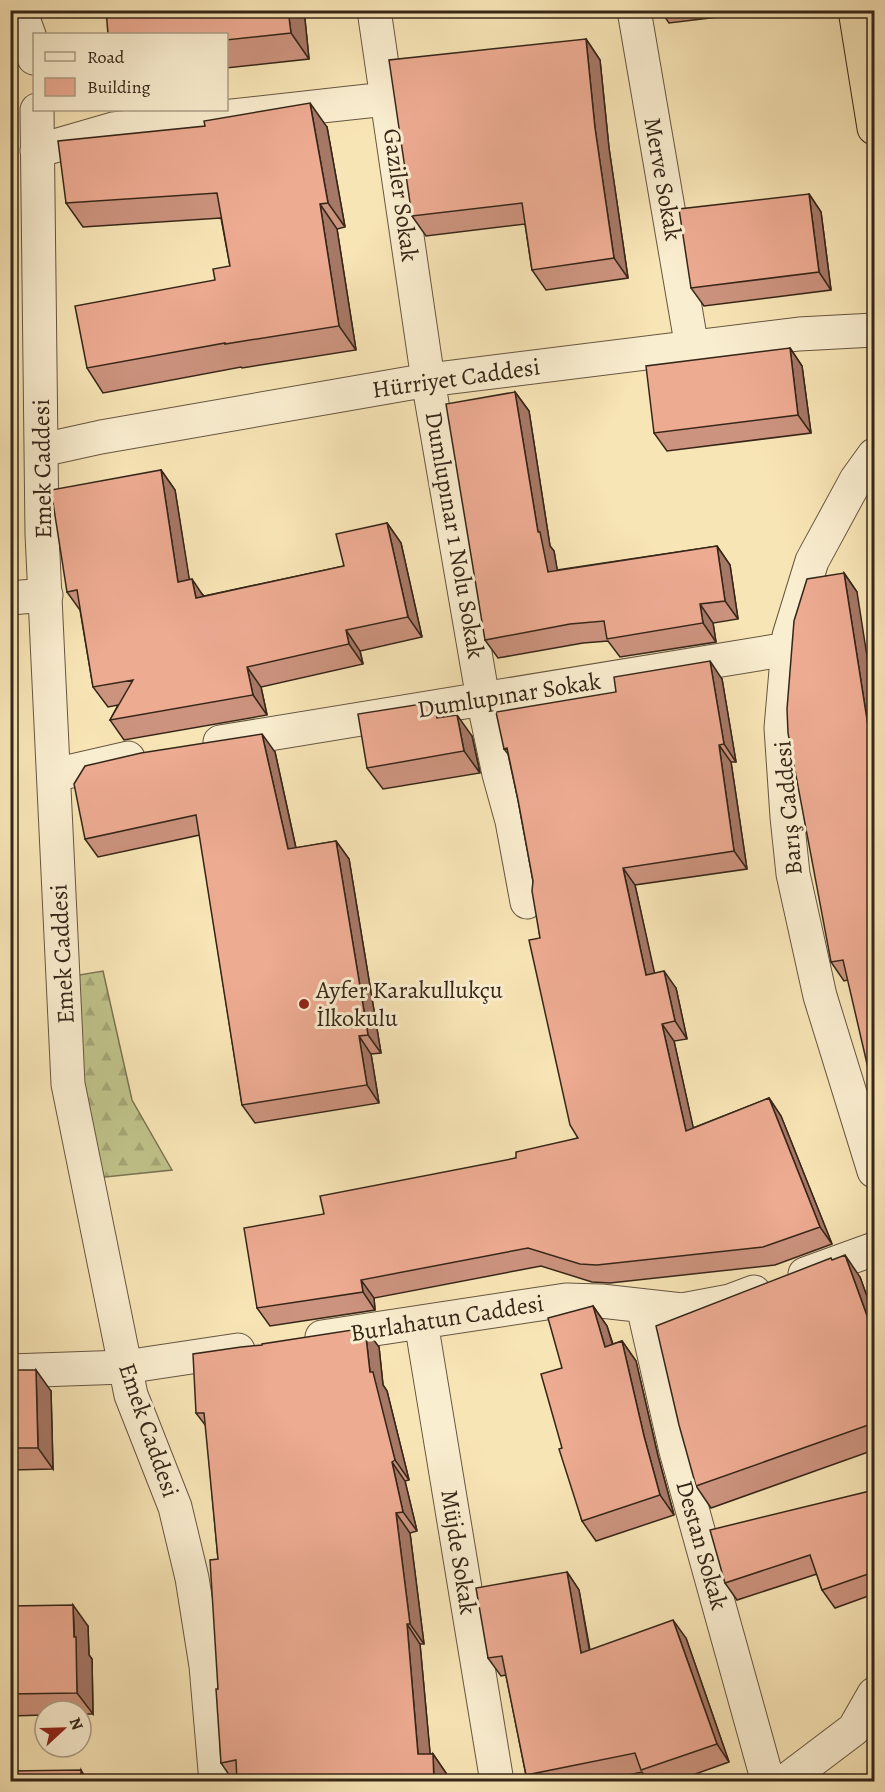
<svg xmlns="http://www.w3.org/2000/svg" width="885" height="1792" font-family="Alegreya,serif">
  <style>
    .forest { fill: url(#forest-firs); stroke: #7b7452; stroke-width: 1.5 }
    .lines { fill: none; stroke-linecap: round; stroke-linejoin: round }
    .minor-casing { stroke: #665640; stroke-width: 35 }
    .tertiary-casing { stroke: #665640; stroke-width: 35 }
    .trunk-casing { stroke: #362618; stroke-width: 35 }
    .minor { stroke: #faeed0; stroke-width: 33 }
    .tertiary { stroke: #faeed0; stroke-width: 33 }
    .trunk { stroke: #f8e5b6; stroke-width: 33 }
    .wall { fill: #cc937e; stroke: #362618; stroke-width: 1.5 }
    .shaded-wall { fill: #a67866; stroke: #362618; stroke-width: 1.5 }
    .building { fill: #edab92; stroke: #362618; stroke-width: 1.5 }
    .poi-dot { fill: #8f2418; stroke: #faeed0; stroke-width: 2 }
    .labels { text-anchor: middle; stroke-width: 6; stroke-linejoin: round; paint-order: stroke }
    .street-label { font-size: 24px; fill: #362618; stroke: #faeed0 }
    .poi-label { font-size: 24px; fill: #362618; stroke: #faeed0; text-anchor: start }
  </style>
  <defs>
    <pattern id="forest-firs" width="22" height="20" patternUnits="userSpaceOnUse" patternTransform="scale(1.5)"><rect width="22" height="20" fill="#c0c38b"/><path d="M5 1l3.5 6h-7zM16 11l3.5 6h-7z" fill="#a6a777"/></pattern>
  </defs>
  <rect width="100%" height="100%" fill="#f8e5b6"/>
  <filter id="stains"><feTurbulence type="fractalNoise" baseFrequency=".00333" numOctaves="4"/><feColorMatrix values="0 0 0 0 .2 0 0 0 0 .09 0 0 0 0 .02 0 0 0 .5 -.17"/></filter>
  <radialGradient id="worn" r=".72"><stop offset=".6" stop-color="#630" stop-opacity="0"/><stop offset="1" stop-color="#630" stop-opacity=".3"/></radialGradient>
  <!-- forest -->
  <path class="forest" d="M103,971l29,129 40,70 -86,9 -19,-202z"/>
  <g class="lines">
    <!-- minor casing -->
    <g class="minor-casing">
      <path id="minor" d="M374,10l54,370 55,319 16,75 13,47 15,81
        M634,10l58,338
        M37,151l76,-22 273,-30
        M42,450l59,-13 327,-57 371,-46 75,-4
        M874,455l-18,25 -44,81 -23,75 -8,92 6,89 6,57 27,122 54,175
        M10,598l36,-3
        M220,742l568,-93
        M54,775l74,-17
        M805,1274l69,-25
        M643,1306l33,145 92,331
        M421,1322l76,460
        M322,1337l244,-37 35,1 81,9 48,-9 24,-9
        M10,1371l115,-4 113,-17
        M784,1782l70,-53 20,-35"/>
    </g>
    <!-- tertiary casing -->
    <g class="tertiary-casing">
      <path id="tertiary" d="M20,10l10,28 4,20
        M37,110l5,424 26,550 63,311 44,112 17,71 14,88 10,116"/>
    </g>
    <!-- trunk casing -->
    <g class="trunk-casing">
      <path id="trunk" d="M855,10l19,118"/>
    </g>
    <!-- minor -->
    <use href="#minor" class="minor"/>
    <!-- tertiary -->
    <use href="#tertiary" class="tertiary"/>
    <!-- trunk -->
    <use href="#trunk" class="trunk"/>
  </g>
  <!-- wall -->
  <path class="wall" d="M304,10l5,49 -83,9v-34z
    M660,10h108v1l-99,12z
    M586,39l14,21 9,88 19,130 -82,12 -14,-20 -7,-46 -99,12 -14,-20z
    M327,127l18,100 -8,2 19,121 -114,18 -1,-1 -138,26 -16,-25 128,-88 15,-14 -9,-48 -138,9 -17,-24z
    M809,194l12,18 10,78 -127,16 -13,-18z
    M790,348l12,18 9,67 -144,18 -13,-18z
    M515,392l14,19 21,135 4,5 3,19 160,-24 13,19 8,54 -25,4 3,19 -96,15 -12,-16 -25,2 -85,15 -13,-18z
    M161,470l14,20 14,90 15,16 140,-30 43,-43 14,20 21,94 -62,14 3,13 -102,23 6,28 -143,25 -14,-20 8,-15 -10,2 -15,-20 -13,-77 -13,-18z
    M844,573l13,19 -9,388 -4,1 -13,-19z
    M722,679l14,83h-5l16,107 -112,16 19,88 22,15 11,51 -13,2 19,87 76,-30 12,18 51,128 -57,21 -165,18 -18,-1 -51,-16 -167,32 1,12 -105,16 -13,-18 67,-94 192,-56 62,-20 -38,-200 -7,-57 -15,-81 -10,-46 -4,-5z
    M434,702l11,15 27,19 8,37 -97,16 -16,-21z
    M275,752l21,96 40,-7 13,18 32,194 -10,1 8,49 -124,20 -13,-18 -42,-270 -102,22 -13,-18z
    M832,1260l28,17 14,39v134l-163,58 -15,-22z
    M593,1306l14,20 6,18 9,-3 14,20 22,95 16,59 -78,26 -14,-20 -20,-73v-80z
    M379,1347l4,38 4,6 22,89 -4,1 12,50 -7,2 14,111h-4l10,110h3l13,19 1,9h-213l-13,-19 -3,-74v-130l-12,-133 -10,-13z
    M10,1370l41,21 2,78 -43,1z
    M874,1490v104l-39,14 -13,-18 -5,-16 -80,26 -12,-17z
    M567,1572l12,18 11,60 96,-12 43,124 -56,20h-24l-7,-10 -48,10h-63l-5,-7 -20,-100 -5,1 -13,-18z
    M10,1606l78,20 1,29 3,4 1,55h-12v-3h-36v4l-35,1z"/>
  <!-- shaded-wall -->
  <path class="shaded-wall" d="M288,10h16l5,49 -18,-26z
    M586,39l14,21 9,88 19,130 -14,-20 -19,-130z
    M310,103l17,24 18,100 -17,-24z
    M809,194l12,18 10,78 -12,-18z
    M320,204l17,25 19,121 -17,-24z
    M790,348l12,18 9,67 -13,-18z
    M515,392l14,19 21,135 4,5 7,40 -13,-19 -10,-40z
    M161,470l14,20 18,112 -15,-20z
    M387,523l14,20 21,94 -14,-20z
    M717,546l13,19 8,54 -13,-18z
    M844,573l13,19 17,109v63z
    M192,579l14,21 -10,-2z
    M700,604l13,19 3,19 -13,-19z
    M346,630l14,21 3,13 -14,-20z
    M710,661l12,18 14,83 -12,-18z
    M247,667l14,20 6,28 -14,-20z
    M434,702l15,21 -12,-5z
    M457,715l15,21 8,37 -16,-22z
    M262,734l13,18 25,115 -12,-18z
    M719,745l12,17 16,107 -13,-18z
    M336,841l13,18 32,194 -13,-18z
    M623,868l12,17 24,108 -13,-18z
    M664,971l12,17 11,51 -12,-18z
    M662,1024l12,17 24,108 -12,-18z
    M359,1036l12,18 8,49 -12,-18z
    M769,1098l12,18 51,128 -12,-17z
    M845,1255l15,22 14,39v19z
    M361,1280l13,18 1,12 -12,-18z
    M593,1306l14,20 12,41 -14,-20z
    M365,1328l14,19 4,38 4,6 22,89 -14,-20 -25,-88z
    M622,1341l14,20 22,95 16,59 -14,-20 -16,-59z
    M36,1370l15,21 2,78 -15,-21z
    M392,1462l13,19 12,50 -14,-19z
    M396,1513l14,20 14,111 -14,-20z
    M567,1572l12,18 14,81 -12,-18z
    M73,1605l15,21 1,29 3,4 1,55 -16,-21z
    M673,1620l13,18 43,124 -12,-18z
    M407,1624l13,20 12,130 -14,-20z
    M433,1754l13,19 1,9h-13z
    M81,1770l7,12h-7z"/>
  <!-- building -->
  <path class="building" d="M106,10h182l3,23 -65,7v-6h-118z
    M586,39l9,89 19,130 -82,12 -10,-67 -110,13 -23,-156z
    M310,103l18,100 -8,1 19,122 -114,18v-1l-138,25 -12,-62 140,-26 -2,-11 17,-3 -13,-73 -151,10 -8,-62 147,-15 -1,-5z
    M809,194l10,78 -128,16 -12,-79z
    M790,348l8,67 -144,18 -8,-67z
    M515,392l23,140h2l8,40 169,-26 8,55 -25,3 3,19 -96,16 -3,-18 -34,3 -85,16 -39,-236z
    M161,470l17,112 14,-3 4,19 148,-32 -8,-32 51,-11 21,94 -62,13 3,14 -102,23 6,28 -143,25 23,-40 -40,7 -16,-97 -10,2 -16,-102z
    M844,573l30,191v330l-31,-134 -12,2 -43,-229 -1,-24 7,-88 13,-42z
    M710,661l14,83 -5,1 15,106 -111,17 23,107 18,-4 11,50 -13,3 24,107 83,-33 51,129 -57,20 -166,18 -17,-1 -52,-16 -167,32 2,12 -106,16 -13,-80 80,-14 -4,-18 196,-38v-6l62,-14 -8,-13 -41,-185 11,-2 -8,-47 1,-10 -15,-81 -11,-52 -3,1 -8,-37 120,-20 -2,-15z
    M434,702l3,16 20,-3 7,36 -97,17 -9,-54z
    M262,734l26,115 48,-8 32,194 -9,1 8,49 -125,20 -46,-290 -111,24 -11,-55 11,-18 56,-13z
    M845,1255l29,80v88l-178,63 -17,-61 -23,-99 175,-68 1,2z
    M593,1306l12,41 17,-6 22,95 16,59 -78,26 -23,-72 3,-1 -21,-74 21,-6 -14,-50z
    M365,1328l5,44h3l22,88 -3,2 11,50 -7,1 14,111h-3l11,130h15l1,28h-197l-1,-22 -15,3 -5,-74h2l-8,-129 8,-1 -14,-146h-8l-3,-59 48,-7 21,-2v-1z
    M10,1370h26l2,78h-28z
    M874,1490v82l-52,18 -12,-35 -85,28 -15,-53z
    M567,1572l14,81 92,-33 44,124 -76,26 -6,-17 -109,22 -24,-119 -14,2 -12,-70z
    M73,1605l1,32h2l1,56 -67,1v-88z
    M81,1770v12h-71v-11z"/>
  <!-- markers -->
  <circle class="poi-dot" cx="304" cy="1004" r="6"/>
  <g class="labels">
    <!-- street labels -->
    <g class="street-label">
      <text transform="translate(663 179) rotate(80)" y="8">Merve Sokak</text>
      <text transform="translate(401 195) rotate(82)" y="8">Gaziler Sokak</text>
      <text transform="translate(456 378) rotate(-8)" y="8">Hürriyet Caddesi</text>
      <text transform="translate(42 469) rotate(-91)" y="8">Emek Caddesi</text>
      <text transform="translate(455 535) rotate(80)" y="8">Dumlupınar 1 Nolu Sokak</text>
      <text transform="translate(509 695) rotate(-9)" y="8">Dumlupınar Sokak</text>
      <text transform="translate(788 808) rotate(-95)" y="8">Barış Caddesi</text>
      <text transform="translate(62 954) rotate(-93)" y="8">Emek Caddesi</text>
      <text transform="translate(447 1318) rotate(-9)" y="8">Burlahatun Caddesi</text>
      <text transform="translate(149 1430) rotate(71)" y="8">Emek Caddesi</text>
      <text transform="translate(702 1545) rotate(74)" y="8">Destan Sokak</text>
      <text transform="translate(459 1552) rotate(81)" y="8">Müjde Sokak</text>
    </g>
    <!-- poi labels -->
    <g class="poi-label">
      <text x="316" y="998">Ayfer Karakullukçu<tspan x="316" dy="28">İlkokulu</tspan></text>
    </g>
  </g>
  <!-- margin -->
  <rect width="885" height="1792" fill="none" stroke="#f8e5b6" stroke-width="36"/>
  <rect x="12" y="12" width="861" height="1768" fill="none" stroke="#362618" stroke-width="3"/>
  <rect x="18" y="18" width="849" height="1756" fill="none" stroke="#362618" stroke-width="1.5"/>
  <!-- legend -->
  <rect x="33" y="33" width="195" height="78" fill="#faeed0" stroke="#ac9e86" stroke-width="1.5"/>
  <rect x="45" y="52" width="30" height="9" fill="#faeed0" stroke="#ac9e86" stroke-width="1.5"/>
  <text x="87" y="63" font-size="18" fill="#362618">Road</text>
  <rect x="45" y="78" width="30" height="18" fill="#edab92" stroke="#ac9e86" stroke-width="1.5"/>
  <text x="87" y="93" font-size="18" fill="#362618">Building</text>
  <!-- north arrow -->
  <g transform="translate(63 1729) rotate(68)"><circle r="28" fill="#faeed0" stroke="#ac9e86" stroke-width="1.5"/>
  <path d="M0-4.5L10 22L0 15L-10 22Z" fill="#8f2418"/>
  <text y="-9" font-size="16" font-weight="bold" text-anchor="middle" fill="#362618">N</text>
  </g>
  <rect width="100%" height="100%" filter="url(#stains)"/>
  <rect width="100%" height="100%" fill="url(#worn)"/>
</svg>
